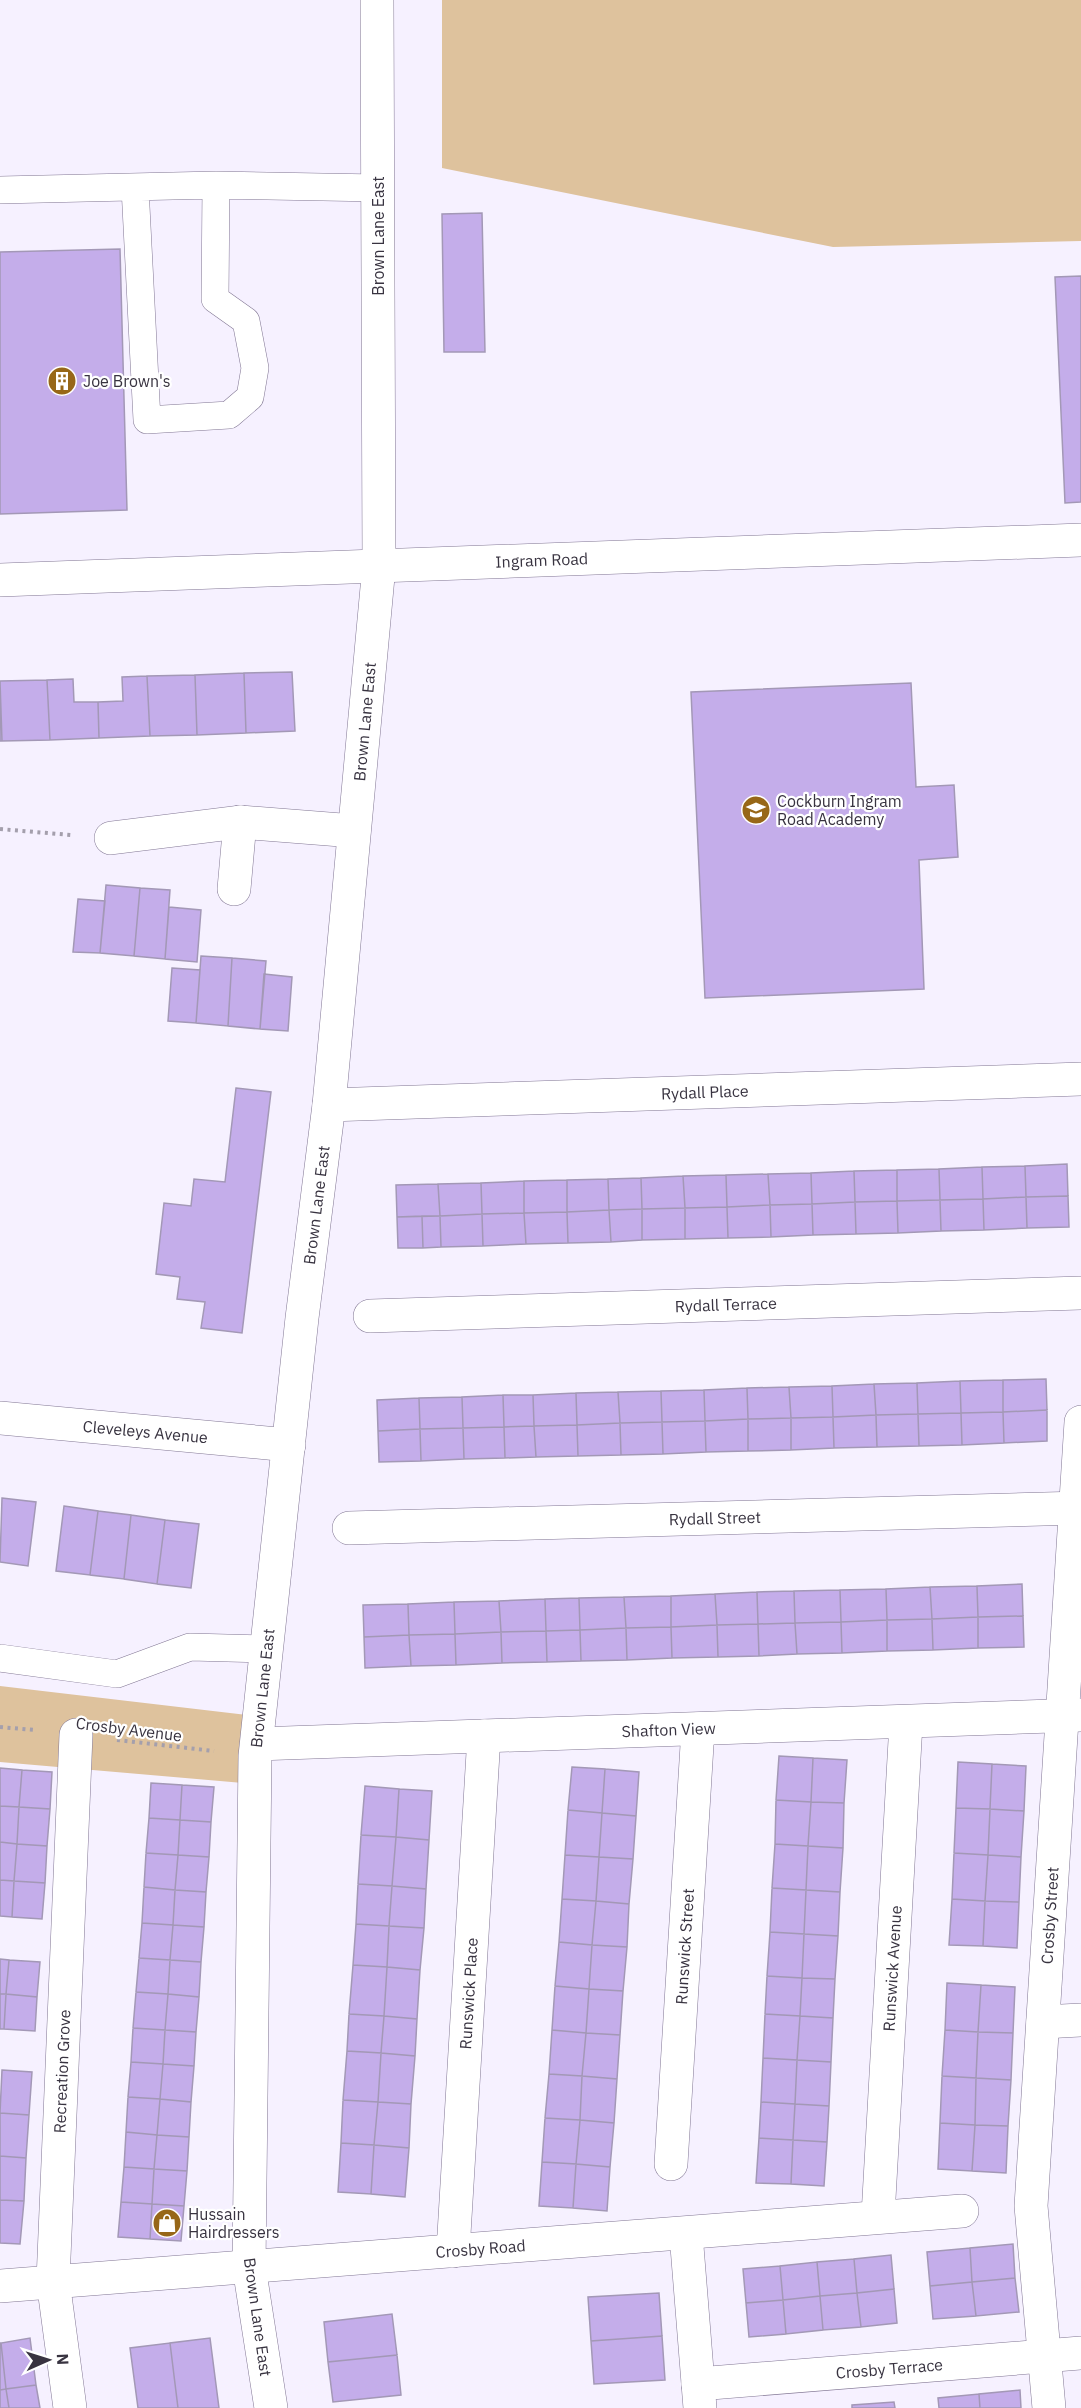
<svg xmlns="http://www.w3.org/2000/svg" width="1081" height="2408" font-family="'IBM Plex Sans',sans-serif">
  <style>
    .green { fill: #dec29d }
    .building { fill: #c4adea; stroke: #a398b6; stroke-width: 1.5 }
    .lines { fill: none; stroke-linecap: round; stroke-linejoin: round }
    .lane-casing { stroke: #827794; stroke-width: 28 }
    .street-casing { stroke: #827794; stroke-width: 34 }
    .path { stroke: #a49fac; stroke-width: 4; stroke-dasharray: 3 4.5; stroke-linecap: butt }
    .lane { stroke: #fff; stroke-width: 27 }
    .street { stroke: #fff; stroke-width: 33 }
    .labels { text-anchor: middle; stroke-width: 4.5; stroke-linejoin: round; paint-order: stroke }
    .street-label { font-size: 16px; fill: #383340; stroke: #fff }
    .poi-label { font-size: 16px; fill: #383340; stroke: #fff; text-anchor: start }
  </style>
  <rect width="100%" height="100%" fill="#f6f1ff"/>
  <!-- green -->
  <path class="green" d="M442,0h639v241l-248,6 -391,-79z
    M0,1686l247,29 -4,68 -243,-21z"/>
  <!-- building -->
  <path class="building" d="M482,213l3,139h-41l-2,-138z
    M120,249l7,261 -127,4v-262z
    M1081,276v226l-16,1 -10,-226z
    M292,672l3,59 -49,2 -2,-60z
    M244,673l2,60 -49,2 -2,-60z
    M195,675l2,60 -47,1 -3,-60z
    M147,676l3,60 -51,2 -1,-36 25,-1 -1,-24z
    M73,679l1,23h24l1,36 -49,2 -3,-60z
    M47,680l3,60 -48,1 -2,-60z
    M911,683l5,104 38,-2 4,72 -39,3 5,129 -219,9 -14,-306z
    M0,685l2,56h-2z
    M106,885l34,3 -6,68 -34,-3z
    M140,888l30,2 -5,69 -31,-3z
    M78,899l27,2 -5,52 -27,-1z
    M169,907l32,3 -4,52 -32,-3z
    M201,956l31,2 -4,68 -32,-3z
    M232,958l34,3 -6,68 -32,-3z
    M172,968l28,2 -4,53 -28,-2z
    M264,974l28,3 -4,54 -28,-2z
    M236,1088l35,4 -29,241 -41,-5 4,-26 -28,-3 3,-22 -24,-3 8,-71 27,3 3,-27 31,3z
    M1067,1164l1,32 -42,1 -1,-31z
    M1025,1166l1,31 -43,2 -1,-32z
    M982,1167l1,32 -43,1 -1,-31z
    M939,1169l1,31 -43,1v-31z
    M897,1170v31l-42,1 -1,-31z
    M854,1171l1,31 -43,2 -1,-31z
    M811,1173l1,31 -42,1 -2,-31z
    M768,1174l2,31 -43,2 -1,-32z
    M726,1175l1,32 -42,1 -2,-32z
    M683,1176l2,32 -43,1 -1,-31z
    M641,1178l1,31 -33,1 -1,-31z
    M608,1179l1,31 -42,2v-32z
    M567,1180v32l-43,1v-32z
    M524,1181v32l-42,1 -1,-31z
    M481,1183l1,31 -42,2 -2,-32z
    M438,1184l2,32 -43,1 -1,-32z
    M1068,1196l1,31 -42,1 -1,-31z
    M1026,1197l1,31 -43,2 -1,-31z
    M983,1199l1,31 -43,1 -1,-31z
    M940,1200l1,31 -43,2 -1,-32z
    M897,1201l1,32 -42,1 -1,-32z
    M855,1202l1,32 -43,1 -1,-31z
    M812,1204l1,31 -42,2 -1,-32z
    M770,1205l1,32 -43,1 -1,-31z
    M727,1207l1,31 -43,1v-31z
    M685,1208v31l-43,1v-31z
    M642,1209v31l-31,2 -2,-32z
    M609,1210l2,32 -43,1 -1,-31z
    M567,1212l1,31 -42,1 -2,-31z
    M524,1213l2,31 -43,2 -1,-32z
    M482,1214l1,32 -42,1 -1,-31z
    M422,1216l1,32h-25l-1,-31z
    M422,1216h18l1,31 -18,1z
    M1046,1379l1,31 -44,2v-32z
    M1003,1380v32l-42,1 -1,-32z
    M960,1381l1,32 -43,1 -1,-31z
    M917,1383l1,31 -42,1 -2,-31z
    M874,1384l2,31 -43,2 -1,-31z
    M832,1386l1,31 -42,1 -2,-31z
    M789,1387l2,31 -43,1 -1,-31z
    M747,1388l1,31 -43,2 -1,-31z
    M704,1390l1,31 -43,1 -1,-31z
    M661,1391l1,31 -42,1 -2,-31z
    M618,1392l2,31 -43,2 -1,-32z
    M576,1393l1,32 -43,1 -1,-31z
    M503,1395h30l1,31 -30,1z
    M503,1395l1,32 -41,1 -1,-31z
    M462,1397l1,31 -43,1 -1,-31z
    M419,1398l1,31 -42,2 -1,-31z
    M1047,1410v31l-43,2 -1,-31z
    M1003,1412l1,31 -42,2 -1,-32z
    M961,1413l1,32 -43,1 -1,-32z
    M918,1414l1,32 -42,1 -1,-32z
    M876,1415l1,32 -43,1 -1,-31z
    M833,1417l1,31 -43,2v-32z
    M791,1418v32l-43,1v-32z
    M748,1419v32l-42,1 -1,-31z
    M705,1421l1,31 -43,2 -1,-32z
    M662,1422l1,32 -42,1 -1,-32z
    M620,1423l1,32 -43,1 -1,-31z
    M577,1425l1,31 -42,1 -2,-31z
    M534,1426l2,31 -31,1 -1,-31z
    M504,1427l1,31 -41,1 -1,-31z
    M463,1428l1,31 -43,2 -1,-32z
    M420,1429l1,32 -42,1 -1,-31z
    M2,1498l34,4 -8,64 -28,-4z
    M64,1506l34,5 -8,64 -34,-4z
    M98,1511l33,4 -7,64 -34,-4z
    M131,1515l34,5 -8,64 -33,-5z
    M165,1520l34,4 -8,64 -34,-4z
    M1022,1584l1,32 -45,1 -1,-31z
    M977,1586l1,31 -46,2 -2,-32z
    M930,1587l2,32 -45,1 -1,-31z
    M886,1589l1,31 -46,2 -1,-32z
    M840,1590l1,32 -46,1 -1,-32z
    M794,1591l1,32 -37,1 -1,-32z
    M757,1592l1,32 -41,1 -2,-31z
    M715,1594l2,31 -46,2v-31z
    M671,1596v31l-45,1 -2,-31z
    M624,1597l2,31 -46,2 -1,-32z
    M579,1598l1,32 -34,1 -1,-32z
    M545,1599l1,32 -45,1 -2,-31z
    M499,1601l2,31 -46,2 -1,-32z
    M454,1602l1,32 -46,1 -1,-31z
    M408,1604l1,31 -45,2 -1,-32z
    M1023,1616l1,31 -46,1v-31z
    M978,1617v31l-45,2 -1,-31z
    M932,1619l1,31 -46,1v-31z
    M887,1620v31l-45,2 -1,-31z
    M841,1622l1,31 -45,1 -2,-31z
    M795,1623l2,31 -38,2 -1,-32z
    M758,1624l1,32 -41,1 -1,-32z
    M717,1625l1,32 -46,1 -1,-31z
    M671,1627l1,31 -45,2 -1,-32z
    M626,1628l1,32 -46,1 -1,-31z
    M580,1630l1,31 -34,1 -1,-31z
    M546,1631l1,31 -45,1 -1,-31z
    M501,1632l1,31 -46,2 -1,-31z
    M455,1634l1,31 -45,1 -2,-31z
    M409,1635l2,31 -46,2 -1,-31z
    M779,1756l34,2 -2,44 -35,-2z
    M813,1758l34,2 -3,43 -33,-1z
    M958,1762l34,2 -2,45 -34,-1z
    M992,1764l34,2 -2,45 -34,-2z
    M572,1767l33,2 -3,44 -34,-3z
    M0,1768l22,2 -3,37 -19,-1z
    M605,1769l34,3 -3,44 -34,-3z
    M22,1770l30,2 -2,37 -31,-2z
    M151,1783l31,2 -2,35 -31,-2z
    M182,1785l32,2 -3,35 -31,-2z
    M365,1786l34,3 -3,48 -35,-2z
    M399,1789l33,2 -3,49 -33,-3z
    M776,1800l35,2 -3,44 -33,-2z
    M811,1802l33,1 -1,45 -35,-2z
    M0,1806l19,1 -2,37 -17,-2z
    M19,1807l31,2 -3,37 -30,-2z
    M956,1808l34,1 -2,46 -34,-2z
    M990,1809l34,2 -3,46 -33,-2z
    M568,1810l34,3 -3,44 -34,-2z
    M602,1813l34,3 -3,43 -34,-2z
    M149,1818l31,2 -2,35 -32,-2z
    M180,1820l31,2 -2,35 -31,-2z
    M361,1835l35,2 -4,49 -34,-2z
    M396,1837l33,3 -3,49 -34,-3z
    M0,1842l17,2 -3,37 -14,-1z
    M17,1844l30,2 -2,37 -31,-2z
    M775,1844l33,2 -2,44 -34,-2z
    M808,1846l35,2 -3,44 -34,-2z
    M146,1853l32,2 -3,35 -31,-3z
    M954,1853l34,2 -3,46 -33,-2z
    M178,1855l31,2 -3,35 -31,-2z
    M565,1855l34,2 -3,44 -34,-2z
    M988,1855l33,2 -2,45 -34,-1z
    M599,1857l34,2 -4,45 -33,-3z
    M0,1880l14,1 -2,36 -12,-1z
    M14,1881l31,2 -3,36 -30,-2z
    M358,1884l34,2 -3,40 -33,-2z
    M392,1886l34,3 -2,39 -35,-2z
    M144,1887l31,3 -2,35 -31,-2z
    M772,1888l34,2 -2,44 -34,-2z
    M175,1890l31,2 -2,35 -31,-2z
    M806,1890l34,2 -2,44 -34,-2z
    M562,1899l34,2 -4,44 -33,-3z
    M952,1899l33,2 -2,45 -34,-1z
    M596,1901l33,3 -2,43 -35,-2z
    M985,1901l34,1 -2,46 -34,-2z
    M142,1923l31,2 -3,35 -31,-2z
    M356,1924l33,2 -2,41 -34,-2z
    M173,1925l31,2 -3,35 -31,-2z
    M389,1926l35,2 -4,42 -33,-3z
    M770,1932l34,2 -2,44 -35,-2z
    M804,1934l34,2 -3,43 -33,-1z
    M559,1942l33,3 -3,44 -34,-3z
    M592,1945l35,2 -4,44 -34,-2z
    M139,1958l31,2 -2,34 -32,-2z
    M0,1959l9,1 -3,34h-6z
    M9,1960l31,2 -3,35 -31,-3z
    M170,1960l31,2 -2,35 -31,-3z
    M353,1965l34,2 -3,49 -35,-2z
    M387,1967l33,3 -3,49 -33,-3z
    M767,1976l35,2 -2,38 -35,-2z
    M802,1978l33,1 -2,39 -33,-2z
    M947,1983l34,2 -3,47 -33,-2z
    M981,1985l34,2 -2,46 -35,-1z
    M555,1986l34,3 -3,44 -34,-3z
    M589,1989l34,2 -3,44 -34,-2z
    M136,1992l32,2 -3,36 -32,-2z
    M0,1994h6l-2,35h-4z
    M6,1994l31,3 -2,34 -31,-2z
    M168,1994l31,3 -3,35 -31,-2z
    M349,2014l35,2 -3,37 -34,-2z
    M765,2014l35,2 -3,44 -34,-2z
    M384,2016l33,3 -2,37 -34,-3z
    M800,2016l33,2 -2,44 -34,-2z
    M133,2028l32,2 -2,34 -32,-2z
    M165,2030l31,2 -2,34 -31,-2z
    M552,2030l34,3 -4,43 -33,-2z
    M945,2030l33,2 -2,46 -34,-2z
    M978,2032l35,1 -2,47 -35,-2z
    M586,2033l34,2 -3,44 -35,-3z
    M347,2051l34,2 -3,49 -35,-2z
    M381,2053l34,3 -4,48 -33,-2z
    M763,2058l34,2 -2,44 -34,-2z
    M797,2060l34,2 -2,44 -34,-2z
    M131,2062l32,2 -3,35 -32,-2z
    M163,2064l31,2 -3,36 -31,-3z
    M2,2070l30,2 -3,43 -29,-2z
    M549,2074l33,2 -2,44 -35,-2z
    M582,2076l35,3 -3,44 -34,-3z
    M942,2076l34,2 -1,47 -35,-2z
    M976,2078l35,2 -3,46 -33,-1z
    M128,2097l32,2 -3,36 -31,-3z
    M160,2099l31,3 -2,35 -32,-2z
    M343,2100l35,2 -4,43 -33,-2z
    M378,2102l33,2 -2,44 -35,-3z
    M761,2102l34,2 -2,36 -34,-2z
    M795,2104l34,2 -2,36 -34,-2z
    M0,2113l29,2 -3,43 -26,-2z
    M545,2118l35,2 -4,44 -34,-2z
    M580,2120l34,3 -4,44 -34,-3z
    M940,2123l35,2 -3,46 -34,-2z
    M975,2125l33,1 -2,47 -34,-2z
    M126,2132l31,3 -3,34 -30,-2z
    M157,2135l32,2 -2,34 -33,-2z
    M759,2138l34,2 -2,44 -35,-1z
    M793,2140l34,2 -3,44 -33,-2z
    M341,2143l33,2 -3,49 -33,-2z
    M374,2145l35,3 -4,49 -34,-3z
    M0,2156l26,2 -2,43 -24,-1z
    M542,2162l34,2 -3,44 -34,-2z
    M576,2164l34,3 -3,44 -34,-3z
    M124,2167l30,2 -2,35 -31,-2z
    M154,2169l33,2 -3,35 -32,-2z
    M0,2200l24,1 -4,43 -20,-1z
    M121,2202l31,2 -2,35 -32,-2z
    M152,2204l32,2 -3,35 -31,-2z
    M1013,2244l2,34 -43,4 -2,-34z
    M970,2248l2,34 -42,4 -3,-34z
    M891,2255l3,34 -37,4 -3,-34z
    M854,2259l3,34 -37,3 -3,-34z
    M817,2262l3,34 -37,4 -3,-34z
    M780,2266l3,34 -37,3 -3,-34z
    M1015,2278l4,34 -43,4 -4,-34z
    M972,2282l4,34 -43,3 -3,-33z
    M894,2289l3,34 -36,4 -4,-34z
    M659,2293l3,43 -71,5 -3,-44z
    M857,2293l4,34 -38,3 -3,-34z
    M820,2296l3,34 -37,4 -3,-34z
    M783,2300l3,34 -37,3 -3,-34z
    M392,2314l5,41 -69,7 -4,-40z
    M662,2336l3,44 -71,4 -3,-43z
    M30,2338l6,47 -30,4 -5,-46z
    M210,2338l9,70h-41l-8,-65z
    M1,2343l5,46 -6,1v-47z
    M170,2343l8,65h-40l-8,-60z
    M397,2355l4,40 -68,7 -5,-40z
    M36,2385l4,23h-31l-3,-19z
    M6,2389l3,19h-9v-18z
    M1020,2390l1,18h-41l-1,-14z
    M979,2394l1,14h-41l-1,-10z
    M894,2402l1,6h-43v-3z"/>
  <g class="lines">
    <!-- lane casing -->
    <g class="lane-casing">
      <path id="lane" d="M216,185l162,3
        M0,190l216,-5 -1,114 31,22 9,47 -5,29 -21,18 -82,5 -12,-233
        M0,1658l117,16 73,-27 76,2"/>
    </g>
    <!-- street casing -->
    <g class="street-casing">
      <g id="street">
        <path id="s1" d="M0,580l1081,-40"/>
        <path d="M111,838l129,-16 114,9"/>
        <path d="M234,889l6,-67"/>
        <path id="s2" d="M329,1105l752,-26"/>
        <path id="s3" d="M370,1316l711,-23"/>
        <path id="s4" d="M0,1418l289,27"/>
        <path id="s5" d="M349,1528l732,-20"/>
        <path id="s6" d="M257,1744l824,-29"/>
        <path d="M1043,2022l38,-2"/>
        <path id="s7" d="M671,2164l27,-435"/>
        <path id="s8" d="M878,2216l28,-493"/>
        <path d="M686,2234l14,174"/>
        <path id="s9" d="M453,2251l31,-515"/>
        <path id="s10" d="M0,2286l962,-75"/>
        <path id="s11" d="M698,2384l383,-31"/>
        <path id="s12" d="M70,2408l-17,-127 23,-546"/>
        <path id="s13" d="M271,2408l-22,-141 6,-511 47,-438 27,-213 50,-539 -2,-566"/>
        <path id="s14" d="M1049,2408l-18,-202 50,-784"/>
      </g>
    </g>
    <!-- path -->
    <path class="path" d="M0,829l71,6
      M0,1727l35,3
      M117,1740l97,11"/>
    <!-- lane -->
    <use href="#lane" class="lane"/>
    <!-- street -->
    <use href="#street" class="street"/>
  </g>
  <!-- icons -->
  <defs>
    <g id="building-disc" transform="scale(1.5)"><circle r="9.5" fill="#976718" stroke="#fff"/><path d="M-4-6H4V6H1V3H-1V6H-4ZM-2.5-4.3h1.7v1.8h-1.7ZM.8-4.3h1.7v1.8H.8ZM-2.5-1h1.7V.8h-1.7ZM.8-1h1.7V.8H.8Z" fill="#fff"/></g>
    <g id="school-disc" transform="scale(1.5)"><circle r="9.5" fill="#976718" stroke="#fff"/><path d="M0-5L7-2L0 1L-7-2ZM-4 1L0 2.5L4 1V4Q0 6-4 4Z" fill="#fff"/></g>
    <g id="shop-disc" transform="scale(1.5)"><circle r="9.5" fill="#976718" stroke="#fff"/><path d="M-5-2.5h2.3a2.7 3.5 0 0 1 5.4 0H5L5.5 6h-11ZM-1.5-2.5h3a1.5 2.3 0 0 0-3 0Z" fill="#fff"/></g>
  </defs>
  <g fill-rule="evenodd">
    <use href="#building-disc" x="62" y="381"/>
    <use href="#school-disc" x="756" y="810"/>
    <use href="#shop-disc" x="167" y="2223"/>
  </g>
  <g class="labels">
    <!-- street labels -->
    <g class="street-label">
      <text transform="translate(378 236) rotate(-90)" y="6">Brown Lane East</text>
      <text dy="6" stroke="none"><textPath href="#s1" startOffset="542">Ingram Road</textPath></text>
      <text dy="6" stroke="none"><textPath href="#s13" startOffset="1694">Brown Lane East</textPath></text>
      <text dy="6" stroke="none"><textPath href="#s2" startOffset="376">Rydall Place</textPath></text>
      <text dy="6" stroke="none"><textPath href="#s13" startOffset="1208">Brown Lane East</textPath></text>
      <text dy="6" stroke="none"><textPath href="#s3" startOffset="356">Rydall Terrace</textPath></text>
      <text dy="6" stroke="none"><textPath href="#s4" startOffset="146">Cleveleys Avenue</textPath></text>
      <text dy="6" stroke="none"><textPath href="#s5" startOffset="366">Rydall Street</textPath></text>
      <text dy="6" stroke="none"><textPath href="#s13" startOffset="722">Brown Lane East</textPath></text>
      <text transform="translate(129 1729) rotate(7)" y="6">Crosby Avenue</text>
      <text dy="6" stroke="none"><textPath href="#s6" startOffset="412">Shafton View</textPath></text>
      <text dy="6" stroke="none"><textPath href="#s14" startOffset="494">Crosby Street</textPath></text>
      <text dy="6" stroke="none"><textPath href="#s7" startOffset="218">Runswick Street</textPath></text>
      <text dy="6" stroke="none"><textPath href="#s8" startOffset="248">Runswick Avenue</textPath></text>
      <text dy="6" stroke="none"><textPath href="#s9" startOffset="258">Runswick Place</textPath></text>
      <text dy="6" stroke="none"><textPath href="#s12" startOffset="338">Recreation Grove</textPath></text>
      <text dy="6" stroke="none"><textPath href="#s10" startOffset="482">Crosby Road</textPath></text>
      <text transform="translate(258 2317) rotate(82)" y="6">Brown Lane East</text>
      <text dy="6" stroke="none"><textPath href="#s11" startOffset="192">Crosby Terrace</textPath></text>
    </g>
    <!-- poi labels -->
    <g class="poi-label">
      <text x="83" y="387">Joe Brown's</text>
      <text x="777" y="807">Cockburn Ingram<tspan x="777" dy="18">Road Academy</tspan></text>
      <text x="188" y="2220">Hussain<tspan x="188" dy="18">Hairdressers</tspan></text>
    </g>
  </g>
  <!-- north arrow -->
  <g transform="translate(48 2360) rotate(87)" stroke="#ffffff" stroke-width="4.5" paint-order="stroke">
  <path d="M0-4.5L10 22L0 15L-10 22Z" fill="#383340"/>
  <text y="-9" font-size="16" font-weight="bold" text-anchor="middle" fill="#383340">N</text>
  </g>
</svg>
